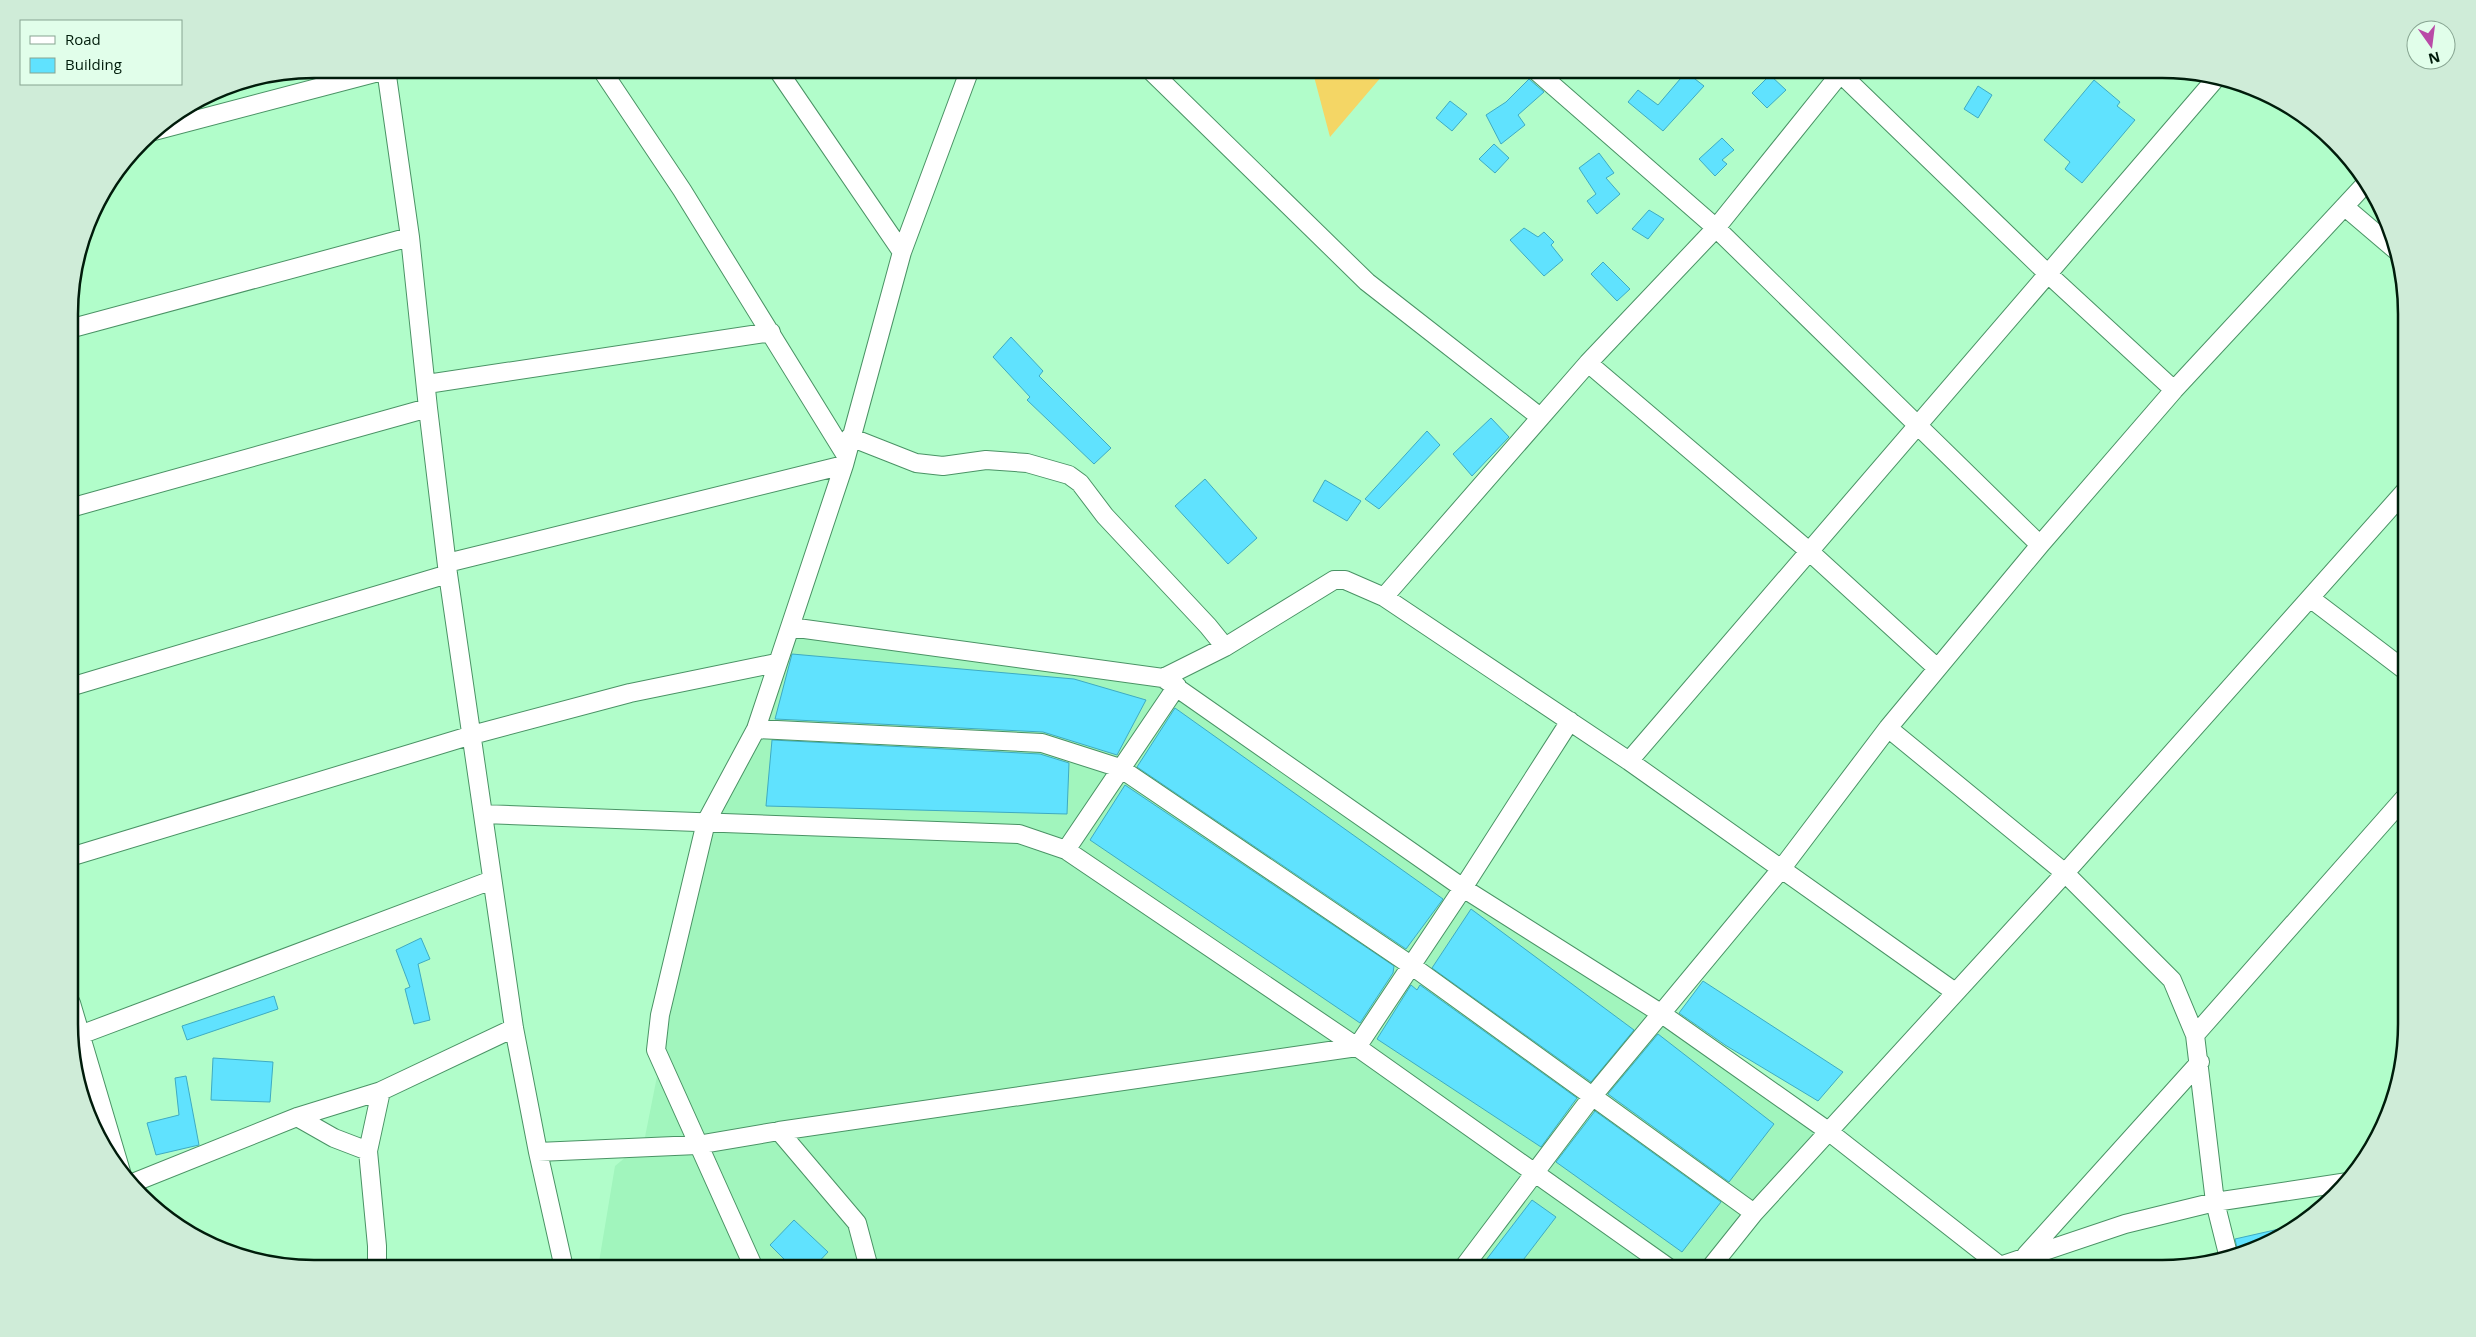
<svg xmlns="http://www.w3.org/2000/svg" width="2476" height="1337" font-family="'Open Sans',sans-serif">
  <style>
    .built { fill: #a1f5bd }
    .green { fill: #f4d665 }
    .building { fill: #60e2fe; stroke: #3eabc2 }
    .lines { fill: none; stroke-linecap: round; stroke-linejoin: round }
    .minor-casing { stroke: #4a9365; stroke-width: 20 }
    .minor { stroke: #fff; stroke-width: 18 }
    .rim { fill: none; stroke: #001c0b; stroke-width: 2.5 }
  </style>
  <rect width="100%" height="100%" fill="#b1fdca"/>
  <!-- built -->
  <path class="built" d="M779,629l391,55 660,449 -109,135h-1123l17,-102 29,-24 21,-106 46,-200z"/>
  <!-- green -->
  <path class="green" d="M1312,69h76l-58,68z"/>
  <!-- building -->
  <path class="building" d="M1686,72l18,14 -41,45 -35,-29 10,-12 20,15z
    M1770,75l16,15 -19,18 -15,-15z
    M1529,79l15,13 -26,23 7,10 -24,19 -15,-29 20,-13z
    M2094,80l26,22 -3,4 18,14 -53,63 -17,-14 5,-7 -26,-22z
    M1978,86l14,9 -14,23 -14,-9z
    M1450,101l17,13 -15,17 -16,-13z
    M1722,138l12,12 -12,10 5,4 -12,12 -16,-17z
    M1494,144l15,14 -14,15 -16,-14z
    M1599,153l15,20 -8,5 14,16 -23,20 -10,-13 9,-7 -17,-26z
    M1649,210l15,9 -16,20 -16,-10z
    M1524,228l14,9 6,-5 10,10 -3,3 12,15 -19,16 -34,-36z
    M1603,262l27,27 -13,12 -26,-27z
    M1011,337l32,34 -4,5 72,72 -17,16 -67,-64 3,-3 -37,-40z
    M1491,418l18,19 -37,39 -19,-22z
    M1427,431l13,14 -61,64 -14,-10z
    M1205,479l52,59 -29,26 -53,-58z
    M1325,480l36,21 -14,20 -34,-20z
    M792,654l282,25 72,21 -29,55 -74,-23 -268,-13z
    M1175,708l268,191 -37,50 -269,-182z
    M772,740l268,14 29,9 -2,51 -301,-8z
    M1125,785l269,181 -1,7 -33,50 -270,-183z
    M1471,909l163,121 -43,52 -159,-114z
    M421,938l9,21 -12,5 12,56 -16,4 -9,-35 5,-2 -14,-37z
    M1703,981l140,91 -25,29 -93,-56 -46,-32z
    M1411,985l6,5 3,-5 157,113 -36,49 -164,-108z
    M274,996l4,13 -91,31 -5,-14z
    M1658,1034l116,90 -45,58 -121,-88z
    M213,1058l60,4 -3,40 -59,-2z
    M186,1076l13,69 -43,10 -9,-32 32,-8 -4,-37z
    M1595,1111l126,91 -39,50 -126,-90z
    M1532,1200l24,17 -39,51h-37z
    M794,1220l34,32 -15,16h-20l-23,-23z
    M2279,1229l3,6 -43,21 -4,-17z"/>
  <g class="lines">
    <!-- minor casing -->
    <g class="minor-casing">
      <path id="minor" d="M386,69l24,168 18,171 20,166 66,454 24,124 26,116
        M601,69l81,121 163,264
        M777,69l125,183
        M1149,69l218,213 173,135
        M1534,69l182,159 324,317
        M1840,73l207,200 127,117
        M150,132l236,-62
        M2345,207l53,45
        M69,329l341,-92
        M1588,363l222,189 127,116
        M427,384l344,-52
        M850,437l66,26 27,3 43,-6 41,3 42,12 11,8 25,33 103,110 17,21
        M70,508l358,-100
        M447,563l397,-98
        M1384,597l245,164 326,231
        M2310,598l96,73
        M790,627l373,51 300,210 199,126 166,117 171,134
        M1163,678l62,-31 109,-67h11l39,17 204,-234 128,-135 128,-159
        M70,687l378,-113
        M1888,728l177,145 107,107 23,55 20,167 14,56
        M756,729l286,14 78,25 292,198 342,247
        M1629,761l589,-685
        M483,814l536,20 47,16 291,197 312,221
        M1066,850l111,-164
        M70,857l402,-122 158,-42 146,-30
        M71,1003l51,172
        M80,1035l412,-155
        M2195,1035l212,-240
        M297,1117l37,21 34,13 9,95v22
        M779,1131l78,92 12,45
        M368,1151l13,-60
        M538,1152l159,-7 82,-14 578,-84 106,-159 107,-167
        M130,1184l167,-67 84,-26 133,-63
        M2026,1255l174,-193
        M754,1268l-98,-218 4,-35 46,-193 50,-93 88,-264 58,-213 68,-183
        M1463,1268l128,-170 191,-230 106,-140 152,-183 134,-155 194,-209
        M1710,1268l44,-55 311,-340 341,-383
        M1994,1268l131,-44 90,-22 133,-20"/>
    </g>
    <!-- minor -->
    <use href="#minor" class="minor"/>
  </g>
  <!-- crop -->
  <path d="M0 0H2476V1337H0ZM314 78H2162A236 236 0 0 1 2398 314V1024A236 236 0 0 1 2162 1260H314A236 236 0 0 1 78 1024V314A236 236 0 0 1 314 78Z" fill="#cfecd8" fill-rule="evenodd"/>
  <path class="rim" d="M314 78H2162A236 236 0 0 1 2398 314V1024A236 236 0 0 1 2162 1260H314A236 236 0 0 1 78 1024V314A236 236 0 0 1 314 78Z"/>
  <!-- legend -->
  <rect x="20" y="20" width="162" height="65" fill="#e1feea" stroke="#87a491"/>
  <rect x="30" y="36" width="25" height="8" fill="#ffffff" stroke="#87a491"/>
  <text x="65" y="45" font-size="15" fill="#001c0b">Road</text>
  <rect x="30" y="58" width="25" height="15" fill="#60e2fe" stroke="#87a491"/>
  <text x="65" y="70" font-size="15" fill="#001c0b">Building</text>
  <!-- north arrow -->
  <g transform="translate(2431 45) rotate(166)"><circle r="24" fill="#e1feea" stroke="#87a491"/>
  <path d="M0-4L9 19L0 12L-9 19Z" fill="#b94aa7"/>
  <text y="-8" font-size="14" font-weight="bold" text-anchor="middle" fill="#001c0b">N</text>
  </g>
</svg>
